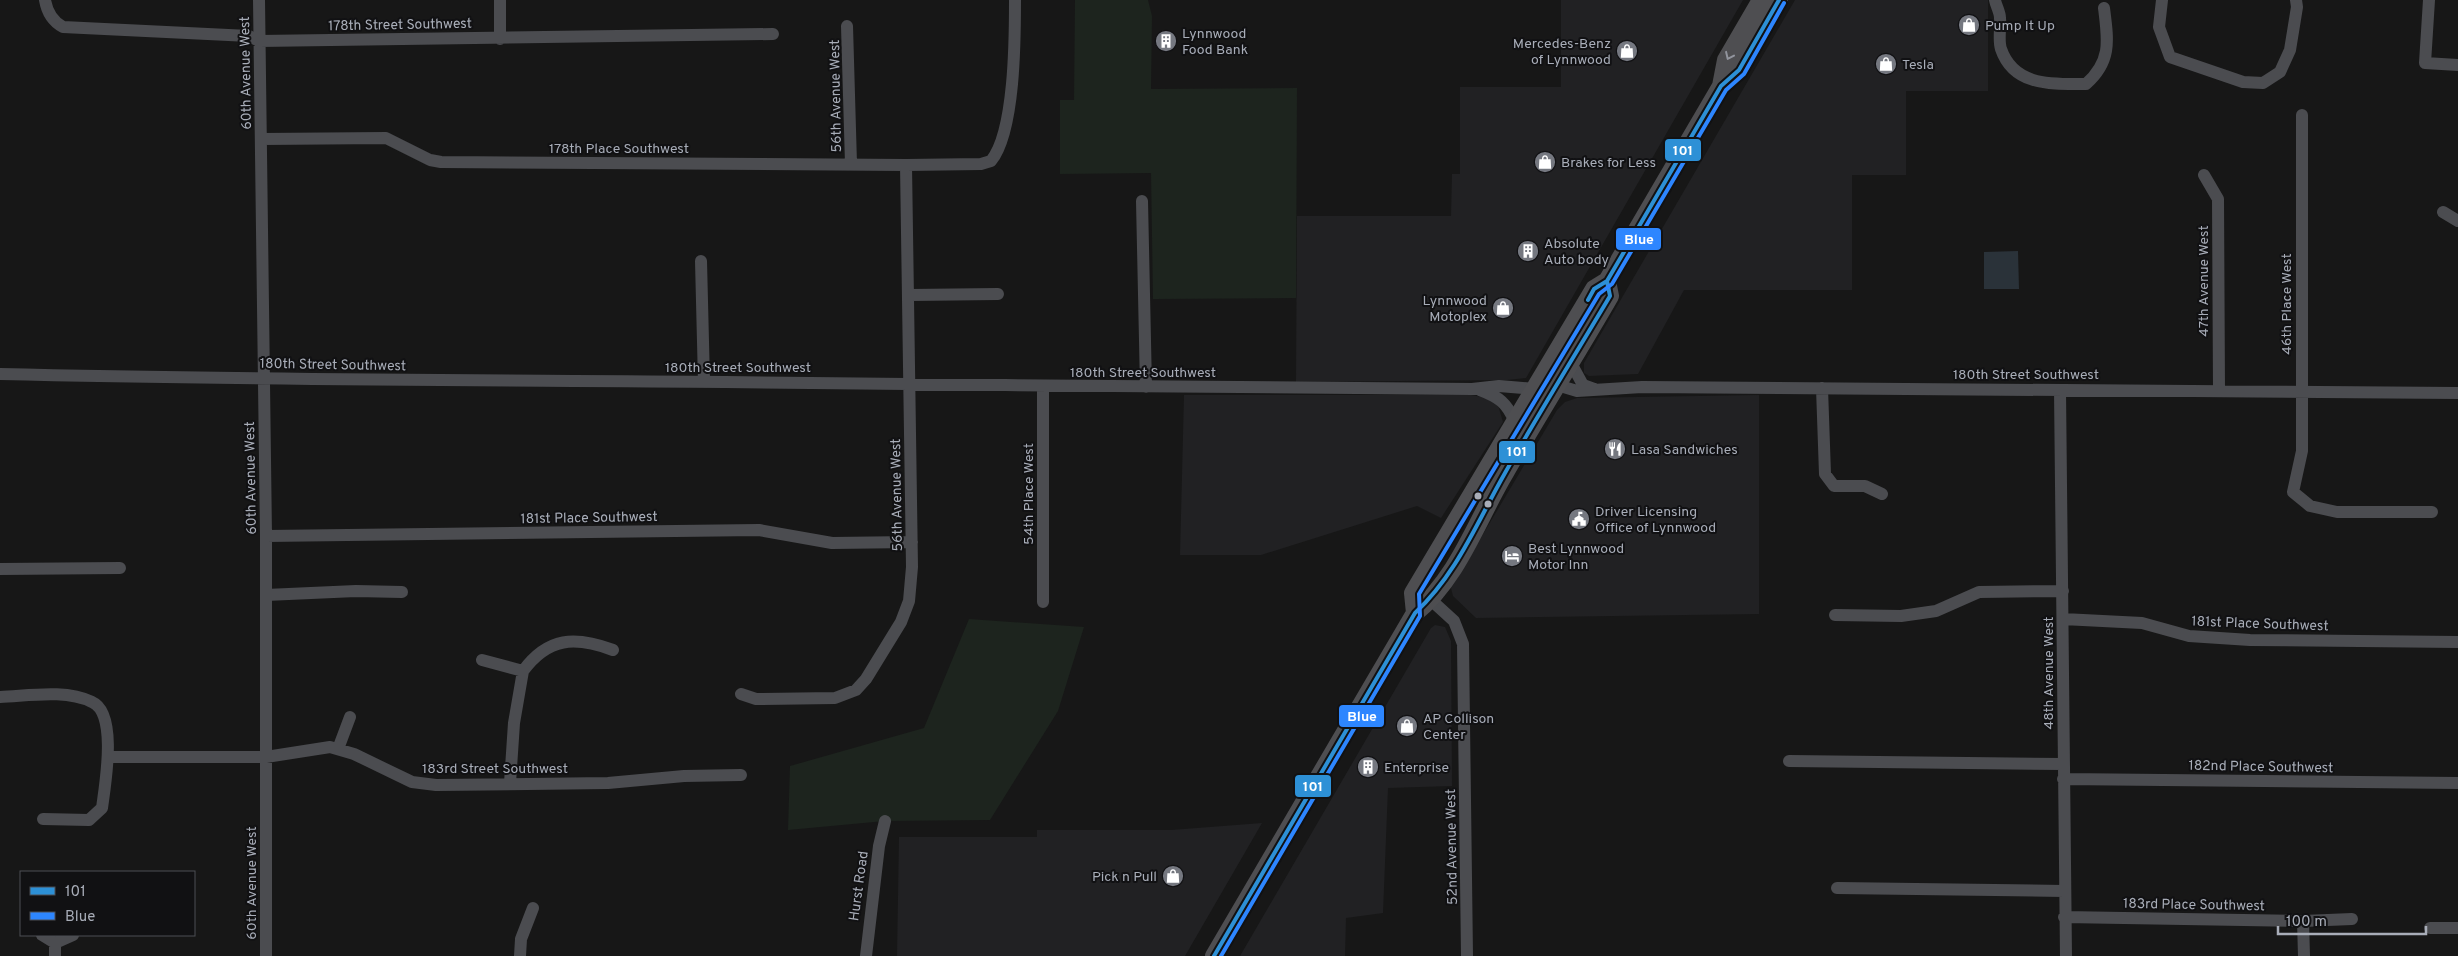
<svg xmlns="http://www.w3.org/2000/svg" width="2458" height="956" font-family="Overpass,sans-serif">
  <style>
    .built { fill: #212123 }
    .green { fill: #1d241e }
    .water { fill: #2a3239 }
    .lines { fill: none; stroke-linecap: round; stroke-linejoin: round }
    .minor { stroke: #4b4c50; stroke-width: 12 }
    .highway { stroke: #4e4e51; stroke-width: 18 }
    .bus-1-casing { stroke: #111113; stroke-width: 8 }
    .bus-2-casing { stroke: #111113; stroke-width: 8 }
    .bus-1 { stroke: #2d90d6; stroke-width: 4 }
    .bus-2 { stroke: #2d86ff; stroke-width: 4 }
    .oneway { stroke: #92959e }
    .bus-dot { fill: #a8adb8; stroke: #111113; stroke-width: 2 }
    .labels { text-anchor: middle; stroke-width: 4; stroke-linejoin: round; paint-order: stroke }
    .street-label { font-size: 14px; fill: #a8adb8; stroke: #111113 }
    .poi-label { font-size: 14px; fill: #a8adb8; stroke: #111113; text-anchor: start }
    .line-badge { stroke: #111113; stroke-width: 2 }
    .badge-label { font-size: 14px; text-anchor: middle; font-weight: bold; fill: #fff }
  </style>
  <rect width="100%" height="100%" fill="#171717"/>
  <!-- built -->
  <path class="built" d="M1561,0h182l-217,378 -19,2 -211,2 1,-166h154l1,-42h8v-87h101z
    M1795,0h193v91h-82v84h-54v115h-168l-46,84 -49,2 -5,-3v-10z
    M1184,395h287l17,3 10,7 5,17 -62,96 -24,-12 -156,49h-81z
    M1759,395v219l-283,4 -23,-22 -2,-8 106,-178 8,-8 12,-4z
    M1435,625l10,2 6,14 1,145 -64,2 -5,125 -37,5 -1,38h-105l191,-328z
    M1262,823l-77,133h-288l2,-119h138v-7h134z"/>
  <!-- green -->
  <path class="green" d="M1075,0h73l4,16 -1,73 146,-1 -1,210 -143,1 -2,-126 -91,1v-74h14z
    M969,619l115,8 -26,84 -68,109 -105,1 -97,9 2,-64 134,-38z"/>
  <!-- water -->
  <path class="water" d="M2018,251l1,38h-35v-37z"/>
  <g class="lines">
    <!-- minor -->
    <path class="minor" d="M45,0c2,12 7,21 18,27l186,9 10,5 514,-7
      M259,0l7,536v420
      M500,0v39
      M1995,0c1,6 5,12 5,18 1,10 -2,22 1,31 13,38 52,35 85,35 26,-23 22,-44 18,-76
      M2162,0l-3,27 11,30 73,25 20,1 17,-11 10,-22 7,-43 -1,-7
      M2429,0l-4,63 33,2
      M847,26l4,138
      M2302,115v336l-9,41 17,14 27,6h95
      M262,139l124,-1 44,22 11,2 465,3 75,-1 10,-3c24,-29 24,-123 24,-161
      M2204,175l14,24 1,190
      M1142,201l4,186
      M2443,212l15,9
      M701,261l3,121
      M910,295l88,-1
      M1571,363l12,22 11,4
      M0,374c242,6 483,6 725,8 249,2 498,7 747,7l27,-3 35,3
      M1557,385l20,6 65,-4 816,6
      M1043,387v215
      M1822,388l3,86 9,12h31l17,8
      M1480,390c19,7 27,13 35,32
      M2060,390l6,566
      M266,536l493,-6 73,13 80,-1
      M0,569l120,-1
      M266,595l90,-4 46,1
      M1431,600l23,21 9,23 4,312
      M1835,615l66,1 35,-5 43,-19 84,-1
      M2063,619l79,4 47,13 61,4 208,2
      M482,660l41,11c25,-34 52,-35 90,-21
      M741,694l15,5 79,-1 21,-8 10,-11 35,-57 8,-21 3,-34 -6,-402
      M0,697c28,-1 65,-8 92,5 26,11 13,83 10,106l-13,12 -46,-1
      M338,749l12,-32
      M108,757h158l64,-10 24,7 58,28 24,3 172,-2 76,-7 57,-1
      M1789,761l274,3
      M2063,779l395,4
      M510,783l4,-60 9,-52
      M1837,888l227,3
      M2064,917l239,4 49,-2
      M2303,921l1,35
      M2430,928h28
      M42,935l13,8 18,-8
      M55,943v13
      M520,956l1,-17 12,-31
      M866,956l13,-110 6,-25"/>
    <!-- highway -->
    <path class="highway" d="M1721,86l5,-26 35,-60
      M1415,613l-2,-20 181,-304 13,-8 114,-195 18,-16 40,-70
      M1214,956l201,-343c43,-35 62,-93 90,-140 34,-60 71,-118 105,-177l-3,-15"/>
    <!-- bus-1 casing -->
    <g class="bus-1-casing">
      <path id="bus-1" d="M1588,300l6,-11 13,-8 114,-195 18,-16 40,-70
        M1214,956l201,-343c42,-39 62,-91 90,-140 34,-60 70,-118 105,-177l-3,-15"/>
    </g>
    <!-- bus-2 casing -->
    <g class="bus-2-casing">
      <path id="bus-2" d="M1221,956l199,-340 -1,-22 180,-300 13,-10 114,-194 18,-16 40,-71"/>
    </g>
    <!-- bus-1 -->
    <use href="#bus-1" class="bus-1"/>
    <!-- bus-2 -->
    <use href="#bus-2" class="bus-2"/>
  </g>
  <!-- one-way arrows -->
  <defs><path id="oneway-chevron" d="M-2-3.5L2.5 0L-2 3.5" fill="none" stroke-width="1.6" stroke-linecap="round" stroke-linejoin="round" transform="scale(1.25)"/></defs>
  <use class="oneway" href="#oneway-chevron" transform="translate(1729 56) rotate(115)"/>
  <!-- icons -->
  <defs>
    <g id="shop-disc" transform="scale(1.125)"><circle r="9.5" fill="#757880" stroke="#111113"/><path d="M-5-2.5h2.3a2.7 3.5 0 0 1 5.4 0H5L5.5 6h-11ZM-1.5-2.5h3a1.5 2.3 0 0 0-3 0Z" fill="#fff"/></g>
    <g id="building-disc" transform="scale(1.125)"><circle r="9.5" fill="#757880" stroke="#111113"/><path d="M-4-6H4V6H1V3H-1V6H-4ZM-2.5-4.3h1.7v1.8h-1.7ZM.8-4.3h1.7v1.8H.8ZM-2.5-1h1.7V.8h-1.7ZM.8-1h1.7V.8H.8Z" fill="#fff"/></g>
    <g id="restaurant-disc" transform="scale(1.125)"><circle r="9.5" fill="#757880" stroke="#111113"/><path d="M-5-6h1v4h1v-4h1v4h1v-4h1v5L-1.5 .5V6h-2V.5L-5-1ZM5-6V6H3V1.5H1.5Q1.5-4 5-6Z" fill="#fff"/></g>
    <g id="civic-disc" transform="scale(1.125)"><circle r="9.5" fill="#757880" stroke="#111113"/><path d="M-.6-6.5H3V-4.5H.6V-3L4-1V1h2V6H-6V1h2V-1L-.6-3ZM-1.2 2.5V6h2.4V2.5Z" fill="#fff"/></g>
    <g id="hotel-disc" transform="scale(1.125)"><circle r="9.5" fill="#757880" stroke="#111113"/><path d="M-6-4.5h1.5V1H6V5H4.5V3h-9V5H-6ZM-4 0a1.8 1.8 0 1 1 3.6 0ZM.5 0V-2.5h3Q6-2.5 6 0Z" fill="#fff"/></g>
  </defs>
  <g fill-rule="evenodd">
    <use href="#shop-disc" x="1969" y="25"/>
    <use href="#building-disc" x="1166" y="41"/>
    <use href="#shop-disc" x="1627" y="51"/>
    <use href="#shop-disc" x="1886" y="64"/>
    <use href="#shop-disc" x="1545" y="162"/>
    <use href="#building-disc" x="1528" y="251"/>
    <use href="#shop-disc" x="1503" y="308"/>
    <use href="#restaurant-disc" x="1615" y="449"/>
    <use href="#civic-disc" x="1579" y="519"/>
    <use href="#hotel-disc" x="1512" y="556"/>
    <use href="#shop-disc" x="1407" y="726"/>
    <use href="#building-disc" x="1368" y="767"/>
    <use href="#shop-disc" x="1173" y="876"/>
  </g>
  <!-- markers -->
  <g class="bus-dot">
    <circle cx="1478" cy="496" r="4.5"/>
    <circle cx="1488" cy="504" r="4.5"/>
  </g>
  <g class="labels">
    <!-- street labels -->
    <g class="street-label">
      <text transform="translate(400 24) rotate(-1)" y="5">178th Street Southwest</text>
      <text transform="translate(245 73) rotate(-91)" y="5">60th Avenue West</text>
      <text transform="translate(835 96) rotate(-91)" y="5">56th Avenue West</text>
      <text x="619" y="153">178th Place Southwest</text>
      <text transform="translate(2203 281) rotate(-90)" y="5">47th Avenue West</text>
      <text transform="translate(2286 304) rotate(-90)" y="5">46th Place West</text>
      <text transform="translate(333 364) rotate(1)" y="5">180th Street Southwest</text>
      <text x="738" y="372">180th Street Southwest</text>
      <text x="1143" y="377">180th Street Southwest</text>
      <text x="2026" y="379">180th Street Southwest</text>
      <text transform="translate(250 478) rotate(-91)" y="5">60th Avenue West</text>
      <text transform="translate(1028 494) rotate(-90)" y="5">54th Place West</text>
      <text transform="translate(896 495) rotate(-91)" y="5">56th Avenue West</text>
      <text transform="translate(589 517) rotate(-1)" y="5">181st Place Southwest</text>
      <text transform="translate(2260 623) rotate(2)" y="5">181st Place Southwest</text>
      <text transform="translate(2048 673) rotate(-90)" y="5">48th Avenue West</text>
      <text transform="translate(2261 766) rotate(1)" y="5">182nd Place Southwest</text>
      <text x="495" y="773">183rd Street Southwest</text>
      <text transform="translate(1451 847) rotate(-91)" y="5">52nd Avenue West</text>
      <text transform="translate(251 883) rotate(-90)" y="5">60th Avenue West</text>
      <text transform="translate(858 886) rotate(-82)" y="5">Hurst Road</text>
      <text transform="translate(2194 904) rotate(1)" y="5">183rd Place Southwest</text>
    </g>
    <!-- poi labels -->
    <g class="poi-label">
      <text x="1985" y="30">Pump It Up</text>
      <text x="1182" y="38">Lynnwood<tspan x="1182" dy="16">Food Bank</tspan></text>
      <text x="1611" y="48" text-anchor="end">Mercedes-Benz<tspan x="1611" dy="16">of Lynnwood</tspan></text>
      <text x="1902" y="69">Tesla</text>
      <text x="1561" y="167">Brakes for Less</text>
      <text x="1544" y="248">Absolute<tspan x="1544" dy="16">Auto body</tspan></text>
      <text x="1487" y="305" text-anchor="end">Lynnwood<tspan x="1487" dy="16">Motoplex</tspan></text>
      <text x="1631" y="454">Lasa Sandwiches</text>
      <text x="1595" y="516">Driver Licensing<tspan x="1595" dy="16">Office of Lynnwood</tspan></text>
      <text x="1528" y="553">Best Lynnwood<tspan x="1528" dy="16">Motor Inn</tspan></text>
      <text x="1423" y="723">AP Collison<tspan x="1423" dy="16">Center</tspan></text>
      <text x="1384" y="772">Enterprise</text>
      <text x="1157" y="881" text-anchor="end">Pick n Pull</text>
    </g>
  </g>
  <g class="line-badge">
    <rect x="1664" y="138" width="38" height="24" rx="5" fill="#2d90d6"/>
    <rect x="1615" y="227" width="47" height="24" rx="5" fill="#2d86ff"/>
    <rect x="1498" y="440" width="38" height="24" rx="5" fill="#2d90d6"/>
    <rect x="1338" y="704" width="47" height="24" rx="5" fill="#2d86ff"/>
    <rect x="1294" y="774" width="38" height="24" rx="5" fill="#2d90d6"/>
  </g>
  <g class="badge-label">
    <text x="1683" y="155">101</text>
    <text x="1639" y="244">Blue</text>
    <text x="1517" y="456">101</text>
    <text x="1362" y="721">Blue</text>
    <text x="1313" y="791">101</text>
  </g>
  <!-- legend -->
  <rect x="20" y="871" width="175" height="65" fill="#111113" stroke="#4d4f55"/>
  <rect x="30" y="887" width="25" height="8" fill="#2d90d6" stroke="#4d4f55"/>
  <text x="65" y="896" font-size="15" fill="#a8adb8">101</text>
  <rect x="30" y="912" width="25" height="8" fill="#2d86ff" stroke="#4d4f55"/>
  <text x="65" y="921" font-size="15" fill="#a8adb8">Blue</text>
  <!-- scale -->
  <path d="M2278 926v8h148v-8" fill="none" stroke="#a8adb8" stroke-width="2.5"/>
  <text x="2286" y="926" font-size="15" fill="#a8adb8" stroke="#111113" stroke-width="4" paint-order="stroke">100 m</text>
</svg>
